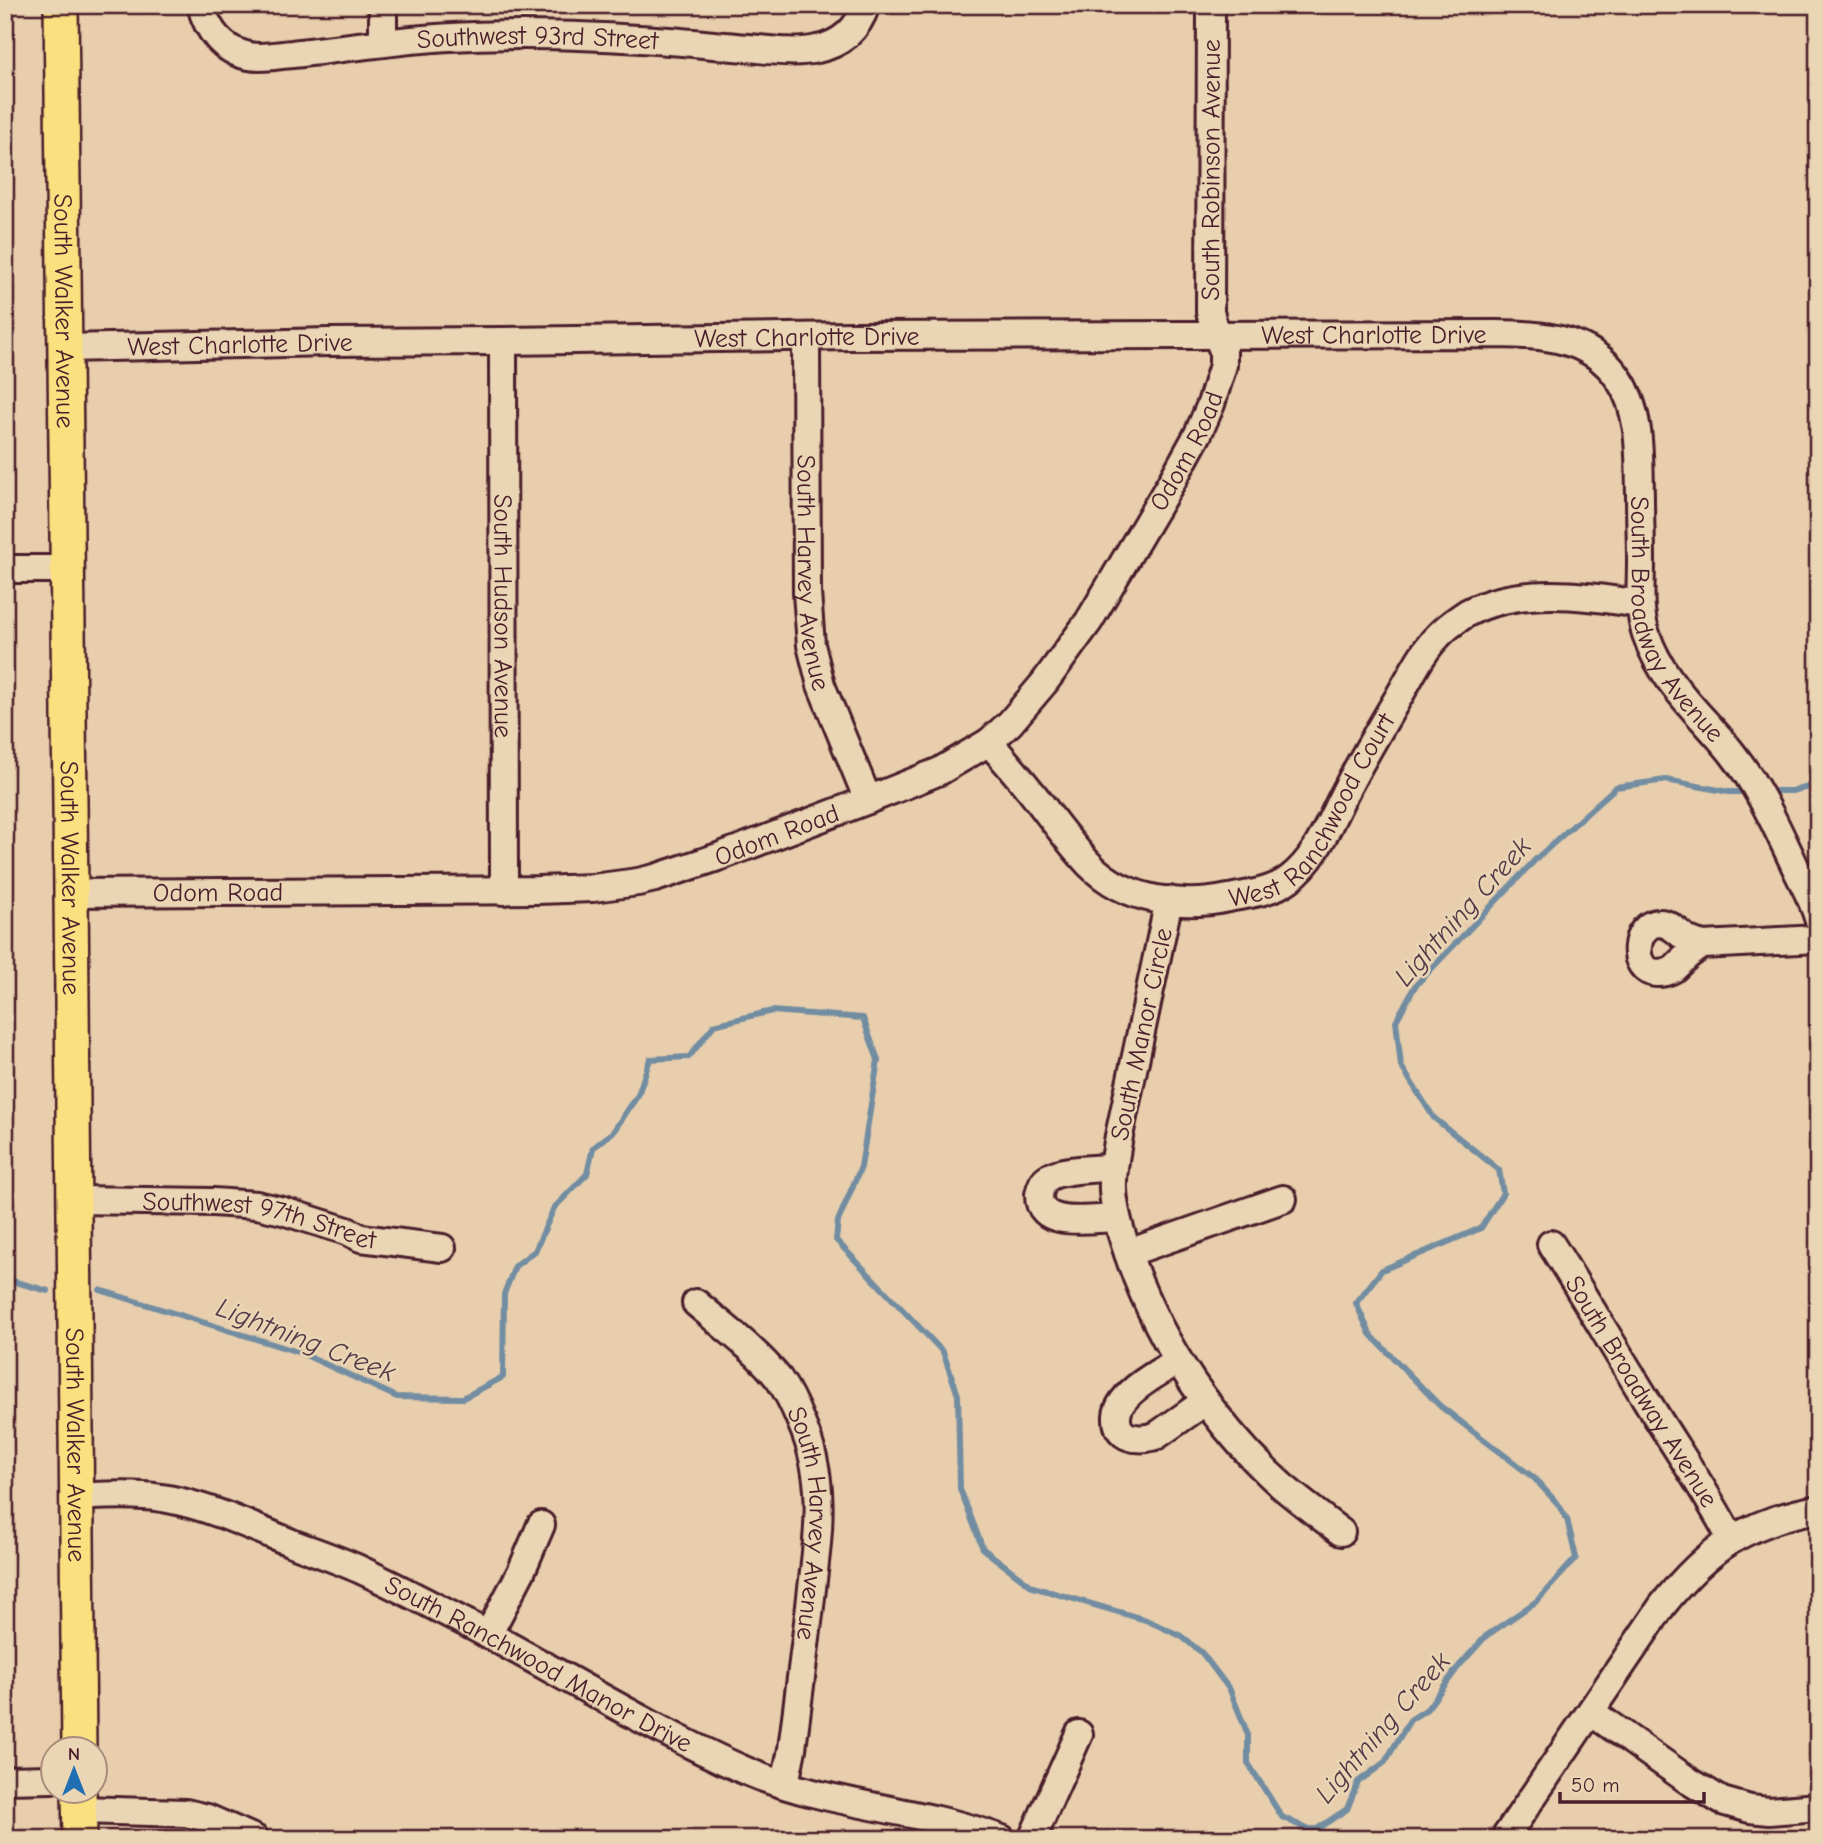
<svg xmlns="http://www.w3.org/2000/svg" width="1823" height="1844" font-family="'Comic Neue',sans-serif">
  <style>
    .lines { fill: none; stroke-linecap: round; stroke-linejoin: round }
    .stream { stroke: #728da1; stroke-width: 6 }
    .minor-casing { stroke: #4a1f2b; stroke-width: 32 }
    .major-casing { stroke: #4a1f2b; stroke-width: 38 }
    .minor { stroke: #ead5b4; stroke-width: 26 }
    .major { stroke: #fbe080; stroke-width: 33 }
    .labels { text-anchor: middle; stroke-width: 5; stroke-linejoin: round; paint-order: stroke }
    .street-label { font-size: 26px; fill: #4a1f2b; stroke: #ead5b4 }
    .water-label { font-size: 28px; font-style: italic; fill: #543a48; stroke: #ead5b4 }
  </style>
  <rect width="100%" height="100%" fill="#e8cead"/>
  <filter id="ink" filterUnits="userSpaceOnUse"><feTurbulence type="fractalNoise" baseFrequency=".0143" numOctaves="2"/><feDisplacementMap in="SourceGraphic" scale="14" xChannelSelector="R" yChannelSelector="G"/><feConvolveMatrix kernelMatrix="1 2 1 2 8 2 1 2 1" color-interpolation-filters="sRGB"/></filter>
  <g filter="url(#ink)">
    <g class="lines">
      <!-- stream -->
      <path class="stream" d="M1764,791h28l26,-6
        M5,1279l43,12
        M100,1290l201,63 96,44 66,1 40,-21 1,-83 11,-28 20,-15 19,-43 33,-34 6,-26 20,-16 25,-37 12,-36 39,-2 25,-32 58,-14 91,7 15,42 -17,107 -23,54 -2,19 107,112 15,43 2,94 23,60 50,38 113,33 35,16 21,17 28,37 18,45v28l34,54 25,12h10l30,-20 11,-27 27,-20 25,-42 17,-11 32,-43 27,-30 51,-35 39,-43 -9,-39 -9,-15 -24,-26 -94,-72 -70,-72 -14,-31 26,-33 99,-42 22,-35 -4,-23 -65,-52 -33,-52 -5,-45 19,-35 121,-127 80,-72 50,-7 63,12h21"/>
      <!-- minor casing -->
      <g class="minor-casing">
        <g id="minor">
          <path id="s1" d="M201,5c6,25 22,46 48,51 14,3 29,-1 43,-2 28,-3 56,-7 84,-10 97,-13 196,-10 293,-3 26,2 53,5 79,7 23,2 47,6 69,1 25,-5 41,-20 49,-44"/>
          <path d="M383,5v38"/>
          <path id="s2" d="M806,337l1,256 4,52 10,40 47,115"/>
          <path id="s3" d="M503,341l1,550"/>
          <path id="s4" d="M65,348l264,-6 174,-1 348,-5 645,-2c46,1 94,2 123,45 23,34 20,80 21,118 0,22 1,43 1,64 0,26 -3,49 5,73 16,49 56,81 86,119 27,34 44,73 62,111 8,18 19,35 24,54"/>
          <path d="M5,569h63"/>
          <path id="s5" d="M989,742c17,20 35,40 51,61 16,21 32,43 50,62 35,36 92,43 139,33 20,-4 43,-6 60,-19 26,-19 38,-51 52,-79 17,-35 37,-68 57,-102 12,-20 23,-45 40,-62 7,-8 20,-17 29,-23 51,-27 118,-18 172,-9"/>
          <path id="s6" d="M71,893l467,-3 55,-2 45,-6 17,-4 66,-22 147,-56 72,-29 49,-29 21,-19 34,-40 45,-62 83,-140 26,-47 13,-30 12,-39v-15l-7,-16 -6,-22 1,-307"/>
          <path d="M1169,900l-50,236c-3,18 -7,36 -6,54 1,24 10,49 18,72 29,82 86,166 151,224 19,16 39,31 59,46"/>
          <path d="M1703,945c-7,4 -13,8 -18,13 -4,3 -8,8 -12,11 -5,3 -11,4 -16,4 -28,-2 -24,-49 2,-50 12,0 19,10 28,16 5,3 10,4 16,6l115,-6"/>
          <path d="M1114,1167c-19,3 -49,1 -65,10 -6,3 -9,12 -10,18 -1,35 56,23 78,23"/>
          <path id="s7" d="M75,1200l138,2 44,3 26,6 64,20 14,7 81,10"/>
          <path id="s8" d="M1551,1244c33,52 64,105 96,157 28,46 59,90 84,138"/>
          <path d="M1128,1253l155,-54"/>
          <path id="s9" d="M696,1303c28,24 60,47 83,76 9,13 16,28 22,43 28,63 16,118 9,184 -6,48 -12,96 -18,143l-7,35"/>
          <path d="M1178,1361c-19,11 -63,34 -61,58 0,6 2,11 7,15 8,6 22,5 32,2l50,-35"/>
          <path id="s10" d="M78,1496c29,0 60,-3 90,3 43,8 84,28 124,44 23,9 47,17 69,27 43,20 86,43 128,65 85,46 169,97 257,136 82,35 173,37 256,68"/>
          <path d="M488,1635l33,-63 20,-47"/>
          <path d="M1591,1712l98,69 33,20 28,8 19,2 49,-4"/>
          <path d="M5,1780l47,-1"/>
          <path d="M79,1810l107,3 21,5 48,21"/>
          <path d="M1032,1839l47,-105"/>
          <path d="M1504,1839l158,-233c45,-57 84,-84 156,-97"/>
        </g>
      </g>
      <!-- major casing -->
      <g class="major-casing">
        <g id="major">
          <path id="s11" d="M61,5l10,888 8,857"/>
          <path d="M79,1792l1,47"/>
        </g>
      </g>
      <!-- minor -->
      <use href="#minor" class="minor"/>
      <!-- major -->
      <use href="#major" class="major"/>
    </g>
  </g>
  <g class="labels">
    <!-- street labels -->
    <g class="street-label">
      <text dy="9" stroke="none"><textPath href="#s1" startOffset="364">Southwest 93rd Street</textPath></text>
      <text dy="9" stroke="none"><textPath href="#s6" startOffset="1591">South Robinson Avenue</textPath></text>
      <text dy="9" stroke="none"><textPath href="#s11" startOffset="306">South Walker Avenue</textPath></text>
      <text dy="9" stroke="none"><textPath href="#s4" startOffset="1309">West Charlotte Drive</textPath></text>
      <text dy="9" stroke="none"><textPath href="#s4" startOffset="742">West Charlotte Drive</textPath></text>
      <text dy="9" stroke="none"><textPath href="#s4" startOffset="175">West Charlotte Drive</textPath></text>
      <text dy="9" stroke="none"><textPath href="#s6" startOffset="1300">Odom Road</textPath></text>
      <text dy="9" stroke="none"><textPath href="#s2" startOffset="236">South Harvey Avenue</textPath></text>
      <text dy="9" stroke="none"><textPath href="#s3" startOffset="275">South Hudson Avenue</textPath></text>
      <text dy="9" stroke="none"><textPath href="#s4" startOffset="1822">South Broadway Avenue</textPath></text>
      <text dy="9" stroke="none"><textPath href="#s5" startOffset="436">West Ranchwood Court</textPath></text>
      <text dy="9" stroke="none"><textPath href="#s6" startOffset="714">Odom Road</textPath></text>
      <text dy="9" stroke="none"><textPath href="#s11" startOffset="873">South Walker Avenue</textPath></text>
      <text dy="9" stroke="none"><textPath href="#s6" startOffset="147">Odom Road</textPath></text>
      <text transform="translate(1141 1034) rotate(-78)" y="9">South Manor Circle</text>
      <text dy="9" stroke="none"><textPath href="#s7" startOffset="187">Southwest 97th Street</textPath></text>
      <text dy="9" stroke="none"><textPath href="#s8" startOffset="173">South Broadway Avenue</textPath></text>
      <text dy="9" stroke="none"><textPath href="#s11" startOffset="1440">South Walker Avenue</textPath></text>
      <text dy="9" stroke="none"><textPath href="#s9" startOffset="264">South Harvey Avenue</textPath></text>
      <text dy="9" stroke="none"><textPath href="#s10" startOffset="497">South Ranchwood Manor Drive</textPath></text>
    </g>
    <!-- water labels -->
    <g class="water-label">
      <text transform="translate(1462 911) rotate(-48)" y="10">Lightning Creek</text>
      <text transform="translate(306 1339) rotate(21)" y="10">Lightning Creek</text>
      <text transform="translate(1382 1727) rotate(-49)" y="10">Lightning Creek</text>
    </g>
  </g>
  <!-- margin -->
  <rect width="1823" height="1844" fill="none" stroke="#ead5b4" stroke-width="28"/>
  <rect x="14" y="14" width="1795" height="1816" fill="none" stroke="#4a1f2b" stroke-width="2.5" filter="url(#ink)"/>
  <!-- north arrow -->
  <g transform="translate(74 1770)"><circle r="33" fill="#ead5b4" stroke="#aa8c7d" stroke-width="2"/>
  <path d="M0-5L12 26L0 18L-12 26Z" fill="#1f6fb2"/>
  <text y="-10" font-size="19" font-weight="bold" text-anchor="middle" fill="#4a1f2b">N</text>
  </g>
  <!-- scale -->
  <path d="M1560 1792v10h144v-10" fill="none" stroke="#4a1f2b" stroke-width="3.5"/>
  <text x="1571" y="1792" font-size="21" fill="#4a1f2b" stroke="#ead5b4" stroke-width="5" paint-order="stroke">50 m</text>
</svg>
